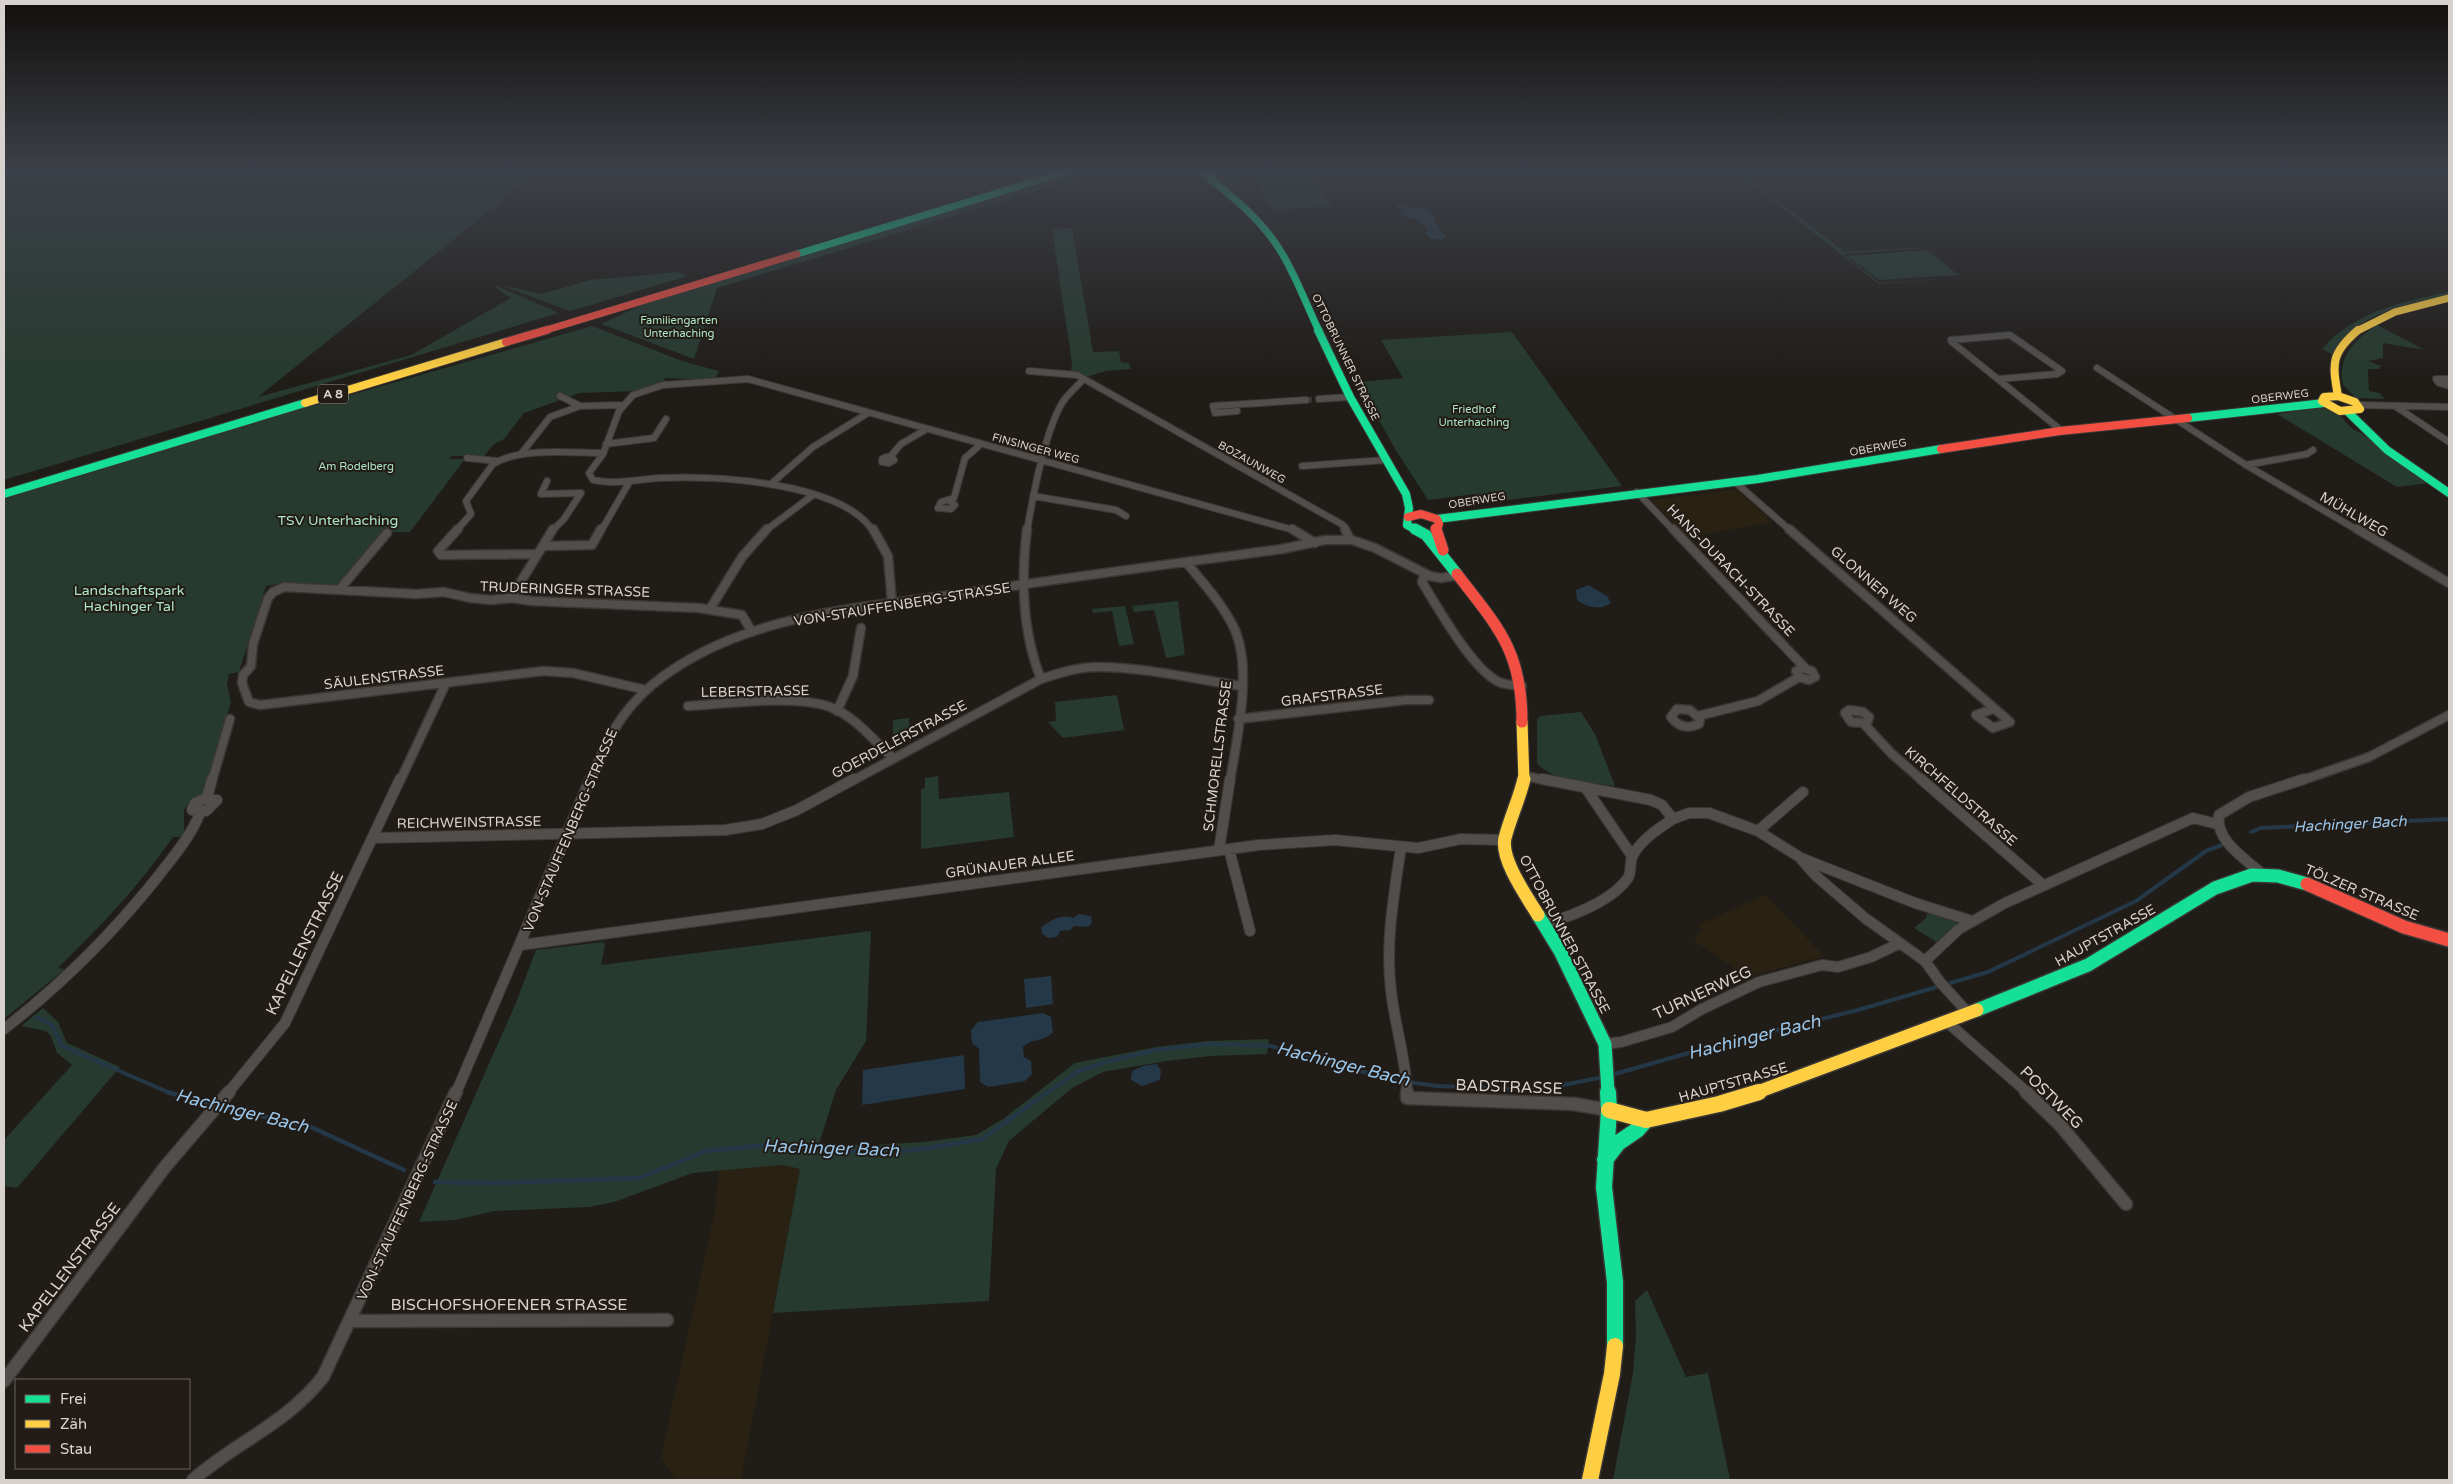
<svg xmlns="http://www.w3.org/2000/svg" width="2453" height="1484" font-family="'Varela Round',sans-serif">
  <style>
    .education { fill: #292213 }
    .green { fill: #263a2f }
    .water { fill: #253848 }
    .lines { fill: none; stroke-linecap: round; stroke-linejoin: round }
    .stream-far1 { stroke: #253848; stroke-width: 4 }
    .stream { stroke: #253848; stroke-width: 4.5 }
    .street-tunnel { stroke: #3c3733; stroke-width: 6; stroke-dasharray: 6 3; stroke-linecap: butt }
    .street-far3-casing { stroke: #3a3734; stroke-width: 8 }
    .street-far2-casing { stroke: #3a3734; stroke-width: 11 }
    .street-far1-casing { stroke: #3a3734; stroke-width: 12 }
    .street-casing { stroke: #3a3734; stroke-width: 15 }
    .fast-far4-casing { stroke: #3a3734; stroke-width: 8 }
    .fast-far3-casing { stroke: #3a3734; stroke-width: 10 }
    .fast-far2-casing { stroke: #3a3734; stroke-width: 13 }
    .fast-far1-casing { stroke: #3a3734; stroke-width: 16 }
    .fast-casing { stroke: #3a3734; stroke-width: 19 }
    .slow-far4-casing { stroke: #3a3734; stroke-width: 8 }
    .slow-far3-casing { stroke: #3a3734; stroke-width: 10 }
    .slow-far2-casing { stroke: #3a3734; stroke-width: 13 }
    .slow-far1-casing { stroke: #3a3734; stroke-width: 16 }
    .slow-casing { stroke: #3a3734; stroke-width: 19 }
    .jam-far3-casing { stroke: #3a3734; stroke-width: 8 }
    .jam-far2-casing { stroke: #3a3734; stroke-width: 10 }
    .jam-far1-casing { stroke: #3a3734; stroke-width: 13 }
    .jam-casing { stroke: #3a3734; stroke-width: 16 }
    .street-far3 { stroke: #514e4c; stroke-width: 6 }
    .street-far2 { stroke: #514e4c; stroke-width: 8 }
    .street-far1 { stroke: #514e4c; stroke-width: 10 }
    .street { stroke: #514e4c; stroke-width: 12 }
    .fast-far4 { stroke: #16e098; stroke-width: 7 }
    .fast-far3 { stroke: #16e098; stroke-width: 8 }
    .fast-far2 { stroke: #16e098; stroke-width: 11 }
    .fast-far1 { stroke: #16e098; stroke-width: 13 }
    .fast { stroke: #16e098; stroke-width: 16 }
    .slow-far4 { stroke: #ffcf43; stroke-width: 7 }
    .slow-far3 { stroke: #ffcf43; stroke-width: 8 }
    .slow-far2 { stroke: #ffcf43; stroke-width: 11 }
    .slow-far1 { stroke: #ffcf43; stroke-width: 13 }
    .slow { stroke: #ffcf43; stroke-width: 16 }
    .jam-far3 { stroke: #f24e42; stroke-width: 7 }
    .jam-far2 { stroke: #f24e42; stroke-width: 8 }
    .jam-far1 { stroke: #f24e42; stroke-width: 11 }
    .jam { stroke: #f24e42; stroke-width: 13 }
    .labels { text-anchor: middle; stroke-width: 4; stroke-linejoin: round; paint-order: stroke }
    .far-park-label { font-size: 11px; fill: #abe5c7; stroke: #231b15 }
    .far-street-label { font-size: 11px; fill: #d8d2ce; stroke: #231b15 }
    .shield { fill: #231b15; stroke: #a29b96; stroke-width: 1 }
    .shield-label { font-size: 12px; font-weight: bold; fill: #d8d2ce }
    .street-label { font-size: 14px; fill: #d8d2ce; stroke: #231b15 }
    .park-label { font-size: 14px; fill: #abe5c7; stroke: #231b15 }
    .water-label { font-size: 15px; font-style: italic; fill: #97c5ea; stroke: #231b15 }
    .near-street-label { font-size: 16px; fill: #d8d2ce; stroke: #231b15 }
    .near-water-label { font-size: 18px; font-style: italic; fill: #97c5ea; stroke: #231b15 }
  </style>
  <rect width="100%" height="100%" fill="#201c18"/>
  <!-- education -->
  <path class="education" d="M1736,489l37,33 -85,15 -37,-37z
    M1765,895l59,61 -76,21 -55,-37 10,-10 -5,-5z
    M782,1165l18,4 -59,311h-65l-15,-23 54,-247 4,-41z"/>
  <!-- green -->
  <path class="green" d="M4,171h535l-281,226 153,-42 100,-57 -16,-11 2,-1 62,27 -555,167z
    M1084,171h17l-384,117 -23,71 -93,-35 43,-20z
    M1218,171h25l-13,18 -14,-13z
    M1735,171h5l105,81 80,-5 42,30 -42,-29 -82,6 37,29 76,-5 -77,6z
    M1312,176l20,30 -60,4 -17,-30z
    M1072,228l21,124 26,-1 2,11 8,1 2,6 -25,2 -20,6 -15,-6 1,-8 -20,-134z
    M1926,250l33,25 -80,5 -31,-24z
    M678,272l10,4 -118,35 -69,-26 41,9 48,-14z
    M2449,292v3c-42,9 -93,18 -117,59l-10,-5c33,-38 80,-47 127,-57z
    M2377,325l48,25 -42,-7v15l-15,3 13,5 -2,3h-11l1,22 10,2 6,6 -29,-1 -13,-13c-6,-28 12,-46 34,-60z
    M592,326l90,35 37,10 -4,9 -51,-2 1,3 -27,10 -58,2 -56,20 -20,26 -10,5 -10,12h-33l-1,3h15l-55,73h-26l-47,54 -48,-3 -23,3 -27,86 -10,2 -2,10 4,18 -28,92 -19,15v23l-3,5h-8c-33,48 -73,90 -115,131l7,1 -61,50v-520l297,-90z
    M1512,332l110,154 -140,17 -7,-9 -47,6 -33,-51 -37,-67 45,-4 -22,-38z
    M2319,408c27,1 22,18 42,25l69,50 -33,4 -120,-73z
    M1178,601l7,54 -19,3 -12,-48 -20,2 -2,-6z
    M1125,606l9,38 -15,2 -7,-35 -19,2 -1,-4z
    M1117,695l7,35 -61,8 -15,-16 8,-1 -1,-19z
    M1581,712l14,22 20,52c-19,-2 -67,-6 -78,-23v-43l3,-4z
    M909,718v15l-16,2v-15z
    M938,776l1,23 70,-7 5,45 -93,12v-60l4,-1v-10z
    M1927,913l29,6 1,6 -19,18 -24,-15 12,-10z
    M871,931l-5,110 -30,49 -17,54 54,1 50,-3 53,-7 27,-16 72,-56 81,-16 52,-6 61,-2 -2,15 -56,2 -45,5 -63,11 -31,16 -63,53 -13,28 -7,132 -216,12 27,-144 -18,-4 -89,8 -79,29 -25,5 -94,4 -40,9 -36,2 96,-217 21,-55 67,-8 2,3 -4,20z
    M43,1008l15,14 9,21 53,24 -103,121 -13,-2v-46l68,-75 -15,-12 -6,-17 -5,-5 -25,-5z
    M1647,1290l39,87 22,-4 22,107h-117l20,-107 3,-38 -1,-34z"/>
  <!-- water -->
  <path class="water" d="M1399,204l26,5 9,8 5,13 8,6c-7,6 -16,4 -22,-2l3,-4 -7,-8 -19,-7 -2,-4 5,-1 -10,-3z
    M1588,585l19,11 4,7c-10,8 -25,4 -34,-3l-1,-10z
    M1079,914l12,2 1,7 -4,4 -14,-1 -4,4 -10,1 -3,6 -9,1 -6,-4 -1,-7c8,-6 22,-14 32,-9z
    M1051,976l2,28 -27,4 -2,-29z
    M1043,1013l8,4 2,15c-9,10 -21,6 -30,15l1,10 7,4 1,13 -7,7 -37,6 -8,-5 -1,-33 -7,-6 -1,-13 7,-8z
    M964,1055l1,34 -103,16 1,-35z
    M1157,1064l4,7 -1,9 -18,6 -11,-6 1,-9 11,-5z"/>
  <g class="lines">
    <!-- stream-far1 -->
    <path class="stream-far1" d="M2251,832l10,-4 188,-9
      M36,1017l16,8 10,21 108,47
      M1611,1075l113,-32 134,-33 130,-38 148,-71 70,-50 19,-7
      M1047,1093l31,-22 39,-12 39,-9 54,-6 61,2 121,34 46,6 100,4 65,-13"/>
    <!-- stream -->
    <path class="stream" d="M167,1092l46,13
      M221,1107l90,20 93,43
      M435,1182l60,1 144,-5 67,-27 62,-6 106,8 49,-4 59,-10 66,-47"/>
    <!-- street-tunnel -->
    <path class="street-tunnel" d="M1306,400l13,-1"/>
    <!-- street-far3 casing -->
    <g class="street-far3-casing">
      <path id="street-far3" d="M2097,368l149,97 113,66
        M1029,371l48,4 266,150 3,6
        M1998,379l59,-5 5,-3 -52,-36 -59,5 1,2 110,89
        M2449,379h-13l3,4 10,3
        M1319,399l31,-2
        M2359,405l90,2
        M580,406l43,-1
        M1236,406l1,5 -22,2 -2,-7 93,-6
        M2395,406l54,36
        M606,444l48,-6 12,-19
        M521,454l29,-37 30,-11 -20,-10
        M886,457h6l2,3 -5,3 -7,-1v-3z
        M890,457l11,-13 24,-14
        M467,458l31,3
        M2246,465l61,-11 6,-4
        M1302,466l84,-6
        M547,481l-6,13 40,-1 -17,26 -12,12
        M1735,482l56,49
        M772,483l41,-36 55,-34
        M1637,492l37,39
        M1033,496l83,14 10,6
        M950,501l5,4 -4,4 -13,-1 3,-6 13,-4 11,-40 15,-13
        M456,531l15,-17 -5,-13 27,-37c28,-17 78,-11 110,-11
        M601,531l29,-50
        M765,531l48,-36
        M873,531c-31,-49 -160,-56 -212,-53 -23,1 -45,7 -68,2l-4,-7 14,-19 16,-43 14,-16 30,-10 85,-6 549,152
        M1027,531c6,-36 17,-97 35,-128 6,-9 14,-16 21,-23"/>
    </g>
    <!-- street-far2 casing -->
    <g class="street-far2-casing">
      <path id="street-far2" d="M458,529l-20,22 3,4 95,-1
        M873,529l15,27 4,47
        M1027,529c-6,50 -5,103 14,150
        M1292,529l23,14
        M1345,529l5,11
        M1673,529l132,139
        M1789,529l221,193 -17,6 -17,-13 17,-6
        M2357,529l92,54
        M543,546l49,-1 9,-16
        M1186,562c17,21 36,41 48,66 19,40 3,110 -4,153
        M1425,574l-3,8c16,26 50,87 77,100 7,3 16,3 23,4
        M339,590l48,-57
        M511,598l42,-69
        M710,609l32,-52 25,-28
        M1802,668l10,3 3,6 -6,3 -10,-3 -3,-6z
        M646,690l-73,-17 -30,-2 -283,34 -11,-3 -7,-19 1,-8 8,-9 2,-22 15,-46 5,-6 11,-5 132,7 28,-2 26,6 21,2 20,-2 21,3 167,7 43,7 10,17
        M688,706c39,-2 107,-12 142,1 25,9 44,34 63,51
        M1677,709l13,1 10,9 -1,5c-11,5 -21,3 -28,-7z
        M1849,710l14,2 6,5 -2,6 -16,-1 -6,-9z
        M837,711l16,-35 8,-48
        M1698,716l60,-15 41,-24
        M1238,719l168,-19h23
        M1864,724l28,30 31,27
        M1525,776l24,5
        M212,781l18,-62
        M400,781l46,-98
        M590,781c16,-39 29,-68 62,-96 89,-73 213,-77 321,-93 103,-16 206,-29 309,-43l43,-9h27l23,8 55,28 11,2 18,-3
        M852,781l189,-102c18,-6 37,-12 56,-12 48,0 97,12 144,19
        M2300,781l69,-24 80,-42"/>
    </g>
    <!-- street-far1 casing -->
    <g class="street-far1-casing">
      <path id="street-far1" d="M1542,779l109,21 11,5 11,14 16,-6h20l49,18 43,27 114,45 57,18
        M1921,779l122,106
        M1585,787l47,69
        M207,798l5,-19
        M207,798l10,2 -11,11 -14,-1 3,-7z
        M1758,831l45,-39
        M373,838l352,-8 37,-6 35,-14 57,-31
        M1401,847c-7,48 -16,96 -10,144 4,35 15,68 16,102
        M1229,849l21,82
        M1219,850l11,-71
        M1801,859l15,17 49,42 60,43 15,21 29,32
        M2262,874c-17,-16 -47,-33 -43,-59l30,-18 55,-18
        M1544,924c28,-8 67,-22 84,-46 4,-7 1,-16 5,-23 8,-15 26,-27 40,-36
        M521,945l738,-100 76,-5 83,8 43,-9 43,1
        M1925,961l34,-32 46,-26 188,-85 24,6
        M1947,1022l81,71
        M4,1029c57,-44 107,-94 152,-150 16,-21 34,-41 44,-66
        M1605,1044l16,-2 51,-15 30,-18 57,-27 63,-17 16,2 33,-10 27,-13
        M228,1093l57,-70 115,-244
        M456,1093l134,-314"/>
    </g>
    <!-- street casing -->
    <g class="street-casing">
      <path id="street" d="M1407,1092v6l167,6 35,6
        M2026,1092l34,33 66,79
        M351,1321l316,-1
        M4,1381l161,-214 64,-75
        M193,1480c44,-39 92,-55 130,-103l133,-285"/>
    </g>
    <!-- fast-far4 casing -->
    <g class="fast-far4-casing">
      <path id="fast-far4" d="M1200,171c31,24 63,49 83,84 14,24 24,51 36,76
        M1213,180l1,-9
        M797,254l272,-83"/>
    </g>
    <!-- fast-far3 casing -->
    <g class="fast-far3-casing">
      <path id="fast-far3" d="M1318,330l32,67 56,97 3,14 -2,17 11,6
        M2347,411l40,39 62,43
        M2188,418l136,-15
        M4,494l301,-91
        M1437,519l321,-40 183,-30"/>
    </g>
    <!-- fast-far2 casing -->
    <g class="fast-far2-casing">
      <path id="fast-far2" d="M1415,529l11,6 31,39"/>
    </g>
    <!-- fast-far1 casing -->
    <g class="fast-far1-casing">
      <path id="fast-far1" d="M1538,915l22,36 45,93 3,49
        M1977,1010l111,-45 127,-77 37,-13 26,1 29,8"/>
    </g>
    <!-- fast casing -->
    <g class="fast-casing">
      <path id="fast" d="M1608,1092l1,18 -5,77 11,95v64
        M1605,1160l13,-17 19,-13 9,-10"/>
    </g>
    <!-- slow-far4 casing -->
    <g class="slow-far4-casing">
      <path id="slow-far4" d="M2357,331l38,-19 54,-14"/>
    </g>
    <!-- slow-far3 casing -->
    <g class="slow-far3-casing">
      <path id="slow-far3" d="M2338,396c-6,-33 -7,-43 20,-66
        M2338,396l17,6 5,7 -20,2 -18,-10 2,-4z
        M305,403l201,-61"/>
    </g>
    <!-- slow-far2 casing -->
    <g class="slow-far2-casing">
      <path id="slow-far2" d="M1522,722l2,59"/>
    </g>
    <!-- slow-far1 casing -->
    <g class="slow-far1-casing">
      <path id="slow-far1" d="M1524,779c-5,21 -14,39 -19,59 -5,21 22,59 33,77
        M1755,1093l222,-83"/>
    </g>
    <!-- slow casing -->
    <g class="slow-casing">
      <path id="slow" d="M1609,1110l37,10 73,-16 40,-12
        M1590,1480l22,-106 3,-28"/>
    </g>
    <!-- jam-far3 casing -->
    <g class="jam-far3-casing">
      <path id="jam-far3" d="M543,331l254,-77"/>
    </g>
    <!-- jam-far2 casing -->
    <g class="jam-far2-casing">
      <path id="jam-far2" d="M506,342l41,-12
        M1941,449l119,-18 128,-13
        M1408,517l13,-3 16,5 2,5 -2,7"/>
    </g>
    <!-- jam-far1 casing -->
    <g class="jam-far1-casing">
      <path id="jam-far1" d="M1436,529l7,21
        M1457,574c41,53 65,77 65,148"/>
    </g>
    <!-- jam casing -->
    <g class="jam-casing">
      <path id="jam" d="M2307,884l97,43 45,13"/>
    </g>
    <!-- street-far3 -->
    <use href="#street-far3" class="street-far3"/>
    <!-- street-far2 -->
    <use href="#street-far2" class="street-far2"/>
    <!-- street-far1 -->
    <use href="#street-far1" class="street-far1"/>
    <!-- street -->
    <use href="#street" class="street"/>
    <!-- fast-far4 -->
    <use href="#fast-far4" class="fast-far4"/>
    <!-- fast-far3 -->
    <use href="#fast-far3" class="fast-far3"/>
    <!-- fast-far2 -->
    <use href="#fast-far2" class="fast-far2"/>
    <!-- fast-far1 -->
    <use href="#fast-far1" class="fast-far1"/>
    <!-- fast -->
    <use href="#fast" class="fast"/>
    <!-- slow-far4 -->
    <use href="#slow-far4" class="slow-far4"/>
    <!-- slow-far3 -->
    <use href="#slow-far3" class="slow-far3"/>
    <!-- slow-far2 -->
    <use href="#slow-far2" class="slow-far2"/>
    <!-- slow-far1 -->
    <use href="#slow-far1" class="slow-far1"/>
    <!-- slow -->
    <use href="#slow" class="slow"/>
    <!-- jam-far3 -->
    <use href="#jam-far3" class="jam-far3"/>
    <!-- jam-far2 -->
    <use href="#jam-far2" class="jam-far2"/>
    <!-- jam-far1 -->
    <use href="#jam-far1" class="jam-far1"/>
    <!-- jam -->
    <use href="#jam" class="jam"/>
  </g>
  <!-- sky -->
  <linearGradient id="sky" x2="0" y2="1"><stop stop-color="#120f0d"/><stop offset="0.45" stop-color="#3c4048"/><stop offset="1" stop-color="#3c4048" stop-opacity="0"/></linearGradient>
  <rect width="2453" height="378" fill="url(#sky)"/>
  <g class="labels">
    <!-- far-park labels -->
    <g class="far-park-label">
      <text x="679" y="324">Familiengarten<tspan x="679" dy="13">Unterhaching</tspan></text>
      <text x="1474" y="413">Friedhof<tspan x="1474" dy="13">Unterhaching</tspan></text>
      <text x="356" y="470">Am Rodelberg</text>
    </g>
    <!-- far-street labels -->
    <g class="far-street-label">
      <text transform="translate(1346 357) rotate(64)" y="4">OTTOBRUNNER STRASSE</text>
      <text transform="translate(2280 396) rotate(-7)" y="4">OBERWEG</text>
      <text transform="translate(1878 447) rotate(-10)" y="4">OBERWEG</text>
      <text transform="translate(1036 448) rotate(15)" y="4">FINSINGER WEG</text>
      <text transform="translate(1252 462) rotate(29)" y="4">BOZAUNWEG</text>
      <text transform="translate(1477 500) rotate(-9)" y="4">OBERWEG</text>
    </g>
    <!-- shield labels -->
    <rect class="shield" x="318" y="384.5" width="30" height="19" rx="4"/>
    <g class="shield-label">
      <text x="333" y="398">A 8</text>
    </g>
    <!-- street labels -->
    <g class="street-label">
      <text transform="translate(2354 514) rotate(30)" y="5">MÜHLWEG</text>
      <text transform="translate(1731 570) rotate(46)" y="5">HANS-DURACH-STRASSE</text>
      <text transform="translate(1874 584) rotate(41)" y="5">GLONNER WEG</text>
      <text transform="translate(565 589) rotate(2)" y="5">TRUDERINGER STRASSE</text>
      <text transform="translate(902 604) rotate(-9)" y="5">VON-STAUFFENBERG-STRASSE</text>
      <text transform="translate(384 677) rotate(-7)" y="5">SÄULENSTRASSE</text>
      <text transform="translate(755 691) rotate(-1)" y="5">LEBERSTRASSE</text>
      <text transform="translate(1332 695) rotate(-7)" y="5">GRAFSTRASSE</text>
      <text transform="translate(899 739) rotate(-28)" y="5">GOERDELERSTRASSE</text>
      <text transform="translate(1217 756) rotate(-83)" y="5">SCHMORELLSTRASSE</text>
      <text transform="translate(1961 796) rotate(41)" y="5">KIRCHFELDSTRASSE</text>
      <text transform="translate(469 822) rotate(-1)" y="5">REICHWEINSTRASSE</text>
      <text transform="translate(570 830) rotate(-67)" y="5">VON-STAUFFENBERG-STRASSE</text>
      <text transform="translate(1010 864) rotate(-8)" y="5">GRÜNAUER ALLEE</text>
      <text transform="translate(2362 892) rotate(23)" y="5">TÖLZER STRASSE</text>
      <text transform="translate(1565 934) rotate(62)" y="5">OTTOBRUNNER STRASSE</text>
      <text transform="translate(2105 935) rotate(-29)" y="5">HAUPTSTRASSE</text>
      <text transform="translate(1733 1082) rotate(-16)" y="5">HAUPTSTRASSE</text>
      <text transform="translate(407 1200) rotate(-65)" y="5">VON-STAUFFENBERG-STRASSE</text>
    </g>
    <!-- park labels -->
    <g class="park-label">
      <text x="338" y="525">TSV Unterhaching</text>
      <text x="129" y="595">Landschaftspark<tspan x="129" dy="16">Hachinger Tal</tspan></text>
    </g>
    <!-- water labels -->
    <g class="water-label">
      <text transform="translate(2350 824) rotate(-3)" y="5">Hachinger Bach</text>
    </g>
    <!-- near-street labels -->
    <g class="near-street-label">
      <text transform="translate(304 943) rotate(-64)" y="6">KAPELLENSTRASSE</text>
      <text transform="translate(1702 992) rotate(-25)" y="6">TURNERWEG</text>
      <text transform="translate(1509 1086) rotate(2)" y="6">BADSTRASSE</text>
      <text transform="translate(2052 1097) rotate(45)" y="6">POSTWEG</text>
      <text transform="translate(69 1267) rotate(-53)" y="6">KAPELLENSTRASSE</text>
      <text x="509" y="1310">BISCHOFSHOFENER STRASSE</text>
    </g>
    <!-- near-water labels -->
    <g class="near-water-label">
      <text transform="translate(1754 1037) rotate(-14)" y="6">Hachinger Bach</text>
      <text transform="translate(1343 1064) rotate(14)" y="6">Hachinger Bach</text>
      <text transform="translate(242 1111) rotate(14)" y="6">Hachinger Bach</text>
      <text transform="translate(831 1148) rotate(2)" y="6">Hachinger Bach</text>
    </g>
  </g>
  <!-- border -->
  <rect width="2453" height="1484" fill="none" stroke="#d8d2ce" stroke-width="10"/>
  <!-- legend -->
  <rect x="15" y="1379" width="175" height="90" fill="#231b15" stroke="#6b645f"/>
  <rect x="25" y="1395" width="25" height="8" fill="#16e098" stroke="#6b645f"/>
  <text x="60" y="1404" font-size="15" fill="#d8d2ce">Frei</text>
  <rect x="25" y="1420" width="25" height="8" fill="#ffcf43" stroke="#6b645f"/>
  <text x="60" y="1429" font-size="15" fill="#d8d2ce">Zäh</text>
  <rect x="25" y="1445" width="25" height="8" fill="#f24e42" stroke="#6b645f"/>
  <text x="60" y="1454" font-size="15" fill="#d8d2ce">Stau</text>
</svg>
